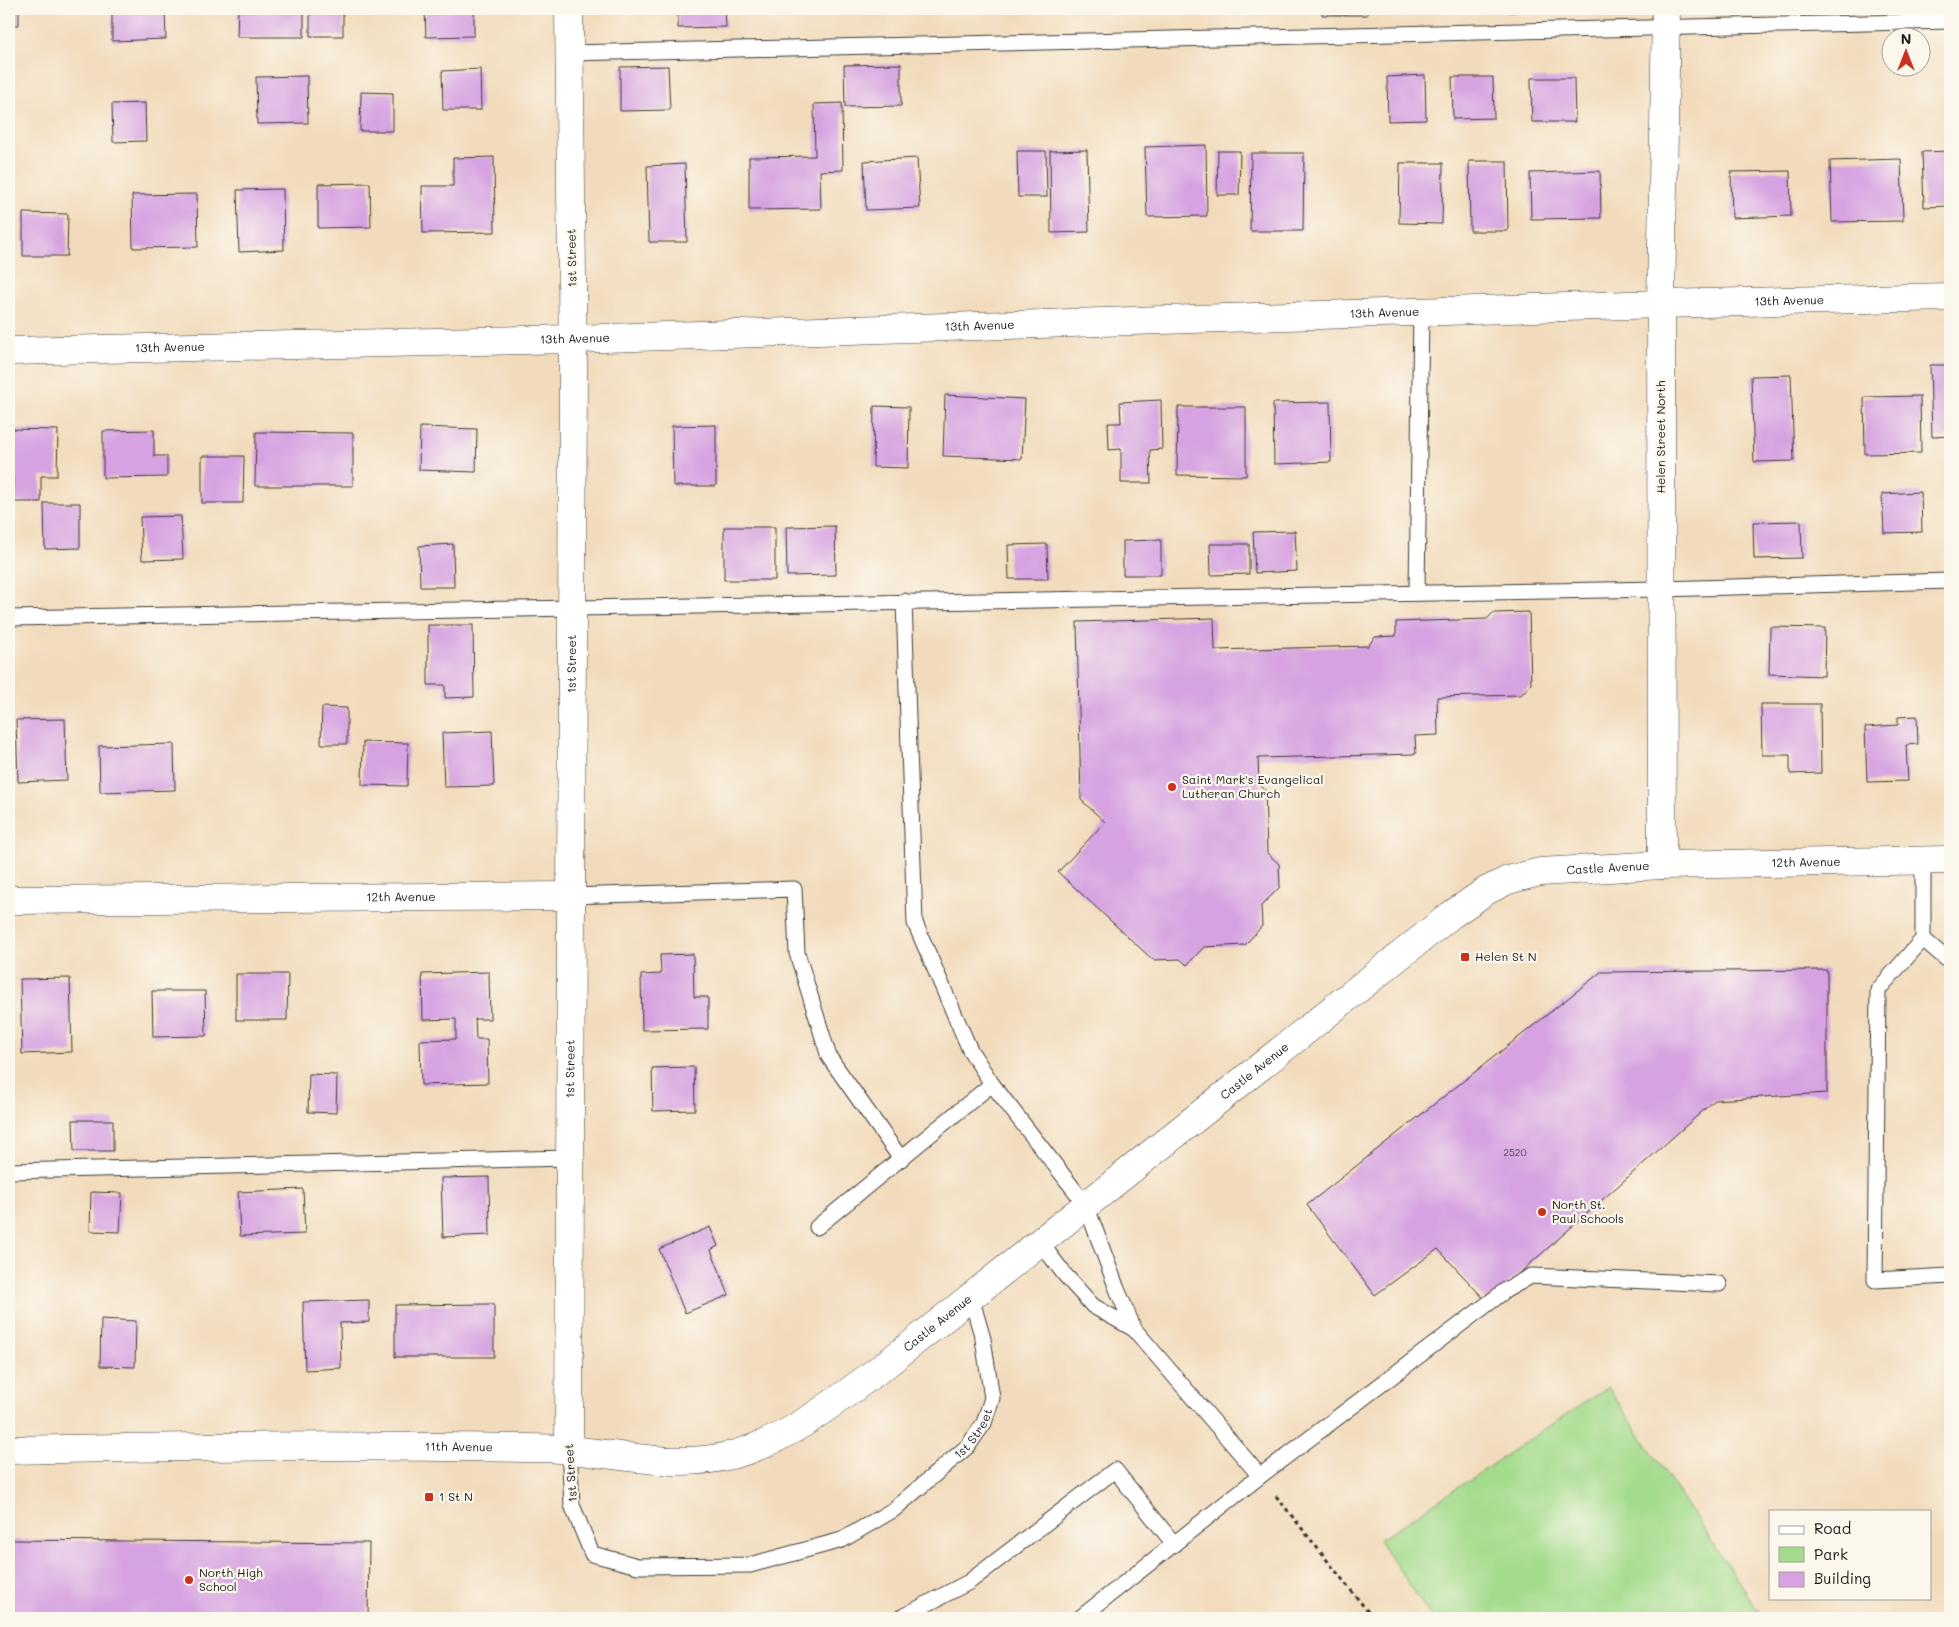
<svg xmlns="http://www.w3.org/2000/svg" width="1959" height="1627" font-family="Mali,sans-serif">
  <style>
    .green { fill: #a4dc8d; stroke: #607c54 }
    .building { fill: #d6a2e1 }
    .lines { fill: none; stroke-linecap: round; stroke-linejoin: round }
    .service-casing { stroke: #3c3934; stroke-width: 17 }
    .minor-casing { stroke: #3c3934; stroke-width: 29 }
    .tertiary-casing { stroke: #3c3934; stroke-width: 29 }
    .path { stroke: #3c3934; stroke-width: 3; stroke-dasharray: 4 4; stroke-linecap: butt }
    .service { stroke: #fff; stroke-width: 15 }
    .minor { stroke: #fff; stroke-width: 28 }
    .tertiary { stroke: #fff; stroke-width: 28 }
    .poi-dot { fill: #c8321e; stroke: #fbf7ec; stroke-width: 2 }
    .labels { text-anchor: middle; stroke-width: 4.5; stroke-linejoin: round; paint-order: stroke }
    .number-label { font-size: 10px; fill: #4a3e4d }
    .street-label { font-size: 12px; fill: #1c1c1c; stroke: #fbf7ec }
    .poi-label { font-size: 12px; fill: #1c1c1c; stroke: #fbf7ec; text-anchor: start }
  </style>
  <rect width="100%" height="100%" fill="#fbf7ec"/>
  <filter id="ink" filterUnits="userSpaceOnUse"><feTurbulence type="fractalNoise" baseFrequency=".02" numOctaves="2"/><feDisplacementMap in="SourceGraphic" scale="10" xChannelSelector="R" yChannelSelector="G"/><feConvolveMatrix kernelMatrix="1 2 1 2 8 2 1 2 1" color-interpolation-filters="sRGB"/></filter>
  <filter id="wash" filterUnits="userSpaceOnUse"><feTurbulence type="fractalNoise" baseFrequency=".0096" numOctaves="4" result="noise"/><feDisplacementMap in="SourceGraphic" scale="20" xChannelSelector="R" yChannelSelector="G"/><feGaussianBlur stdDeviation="1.12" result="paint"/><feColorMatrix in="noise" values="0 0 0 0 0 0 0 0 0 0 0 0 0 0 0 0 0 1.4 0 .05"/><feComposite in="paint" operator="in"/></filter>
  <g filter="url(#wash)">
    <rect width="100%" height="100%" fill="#f2dbbc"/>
    <!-- green -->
    <path class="green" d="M1608,1387l155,231h-331l-53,-78z"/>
    <g id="blocks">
      <!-- building -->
      <path class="building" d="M9,9h10v16h-10z
        M112,9h53l1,30 -54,2z
        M238,9h66v28h-67z
        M310,9h33v27h-33z
        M425,9h49v27l-48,1z
        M678,9h47l1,18 -48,1z
        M1322,9h45v6h-45z
        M1508,9h62v1l-62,2z
        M901,64v42l-56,1 -1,-42z
        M668,66l2,44 -50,1v-44z
        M480,69l1,41h-38l-1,-39z
        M1425,75l1,45 -38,1 -1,-44z
        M307,76l1,47 -51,1 -1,-47z
        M1452,77h41l1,41 -41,1z
        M1531,78h43l1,44h-43z
        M361,92l32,1v38h-33z
        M145,103l1,38 -33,1 -1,-38z
        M842,103l1,67 -23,1 1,38 -72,1v-53l66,-1 -1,-52z
        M1206,145l1,71 -60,1 -2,-70z
        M1087,150l2,82 -38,1 -1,-82z
        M1017,151h29l1,46h-29z
        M1218,151h22l-1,44h-22z
        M1950,151v55l-26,1 -2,-55z
        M1251,153h53l-1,78h-53z
        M494,157l1,75 -72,1 -1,-47h31v-28z
        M917,158l3,50 -54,2 -2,-49z
        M1901,159l2,62 -71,1 -2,-61z
        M1469,161h38l1,70h-38z
        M1400,163h43l-1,61 -43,-1z
        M685,164l2,78h-38l-2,-76z
        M1600,171l1,47 -70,1 -1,-46z
        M1790,171l1,45 -59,2 -1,-46z
        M370,183l1,44 -53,1v-44z
        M283,189l1,61 -45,2 -2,-62z
        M197,194l1,53 -65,1 -1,-53z
        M23,213l45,1 -1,42h-44z
        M1930,365h20v71l-18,1z
        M1791,375l3,86 -40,1 -3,-86z
        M945,395l80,4 -3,60 -79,-3z
        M1920,396l1,57 -56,1 -1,-57z
        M1161,400l1,49 -12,1 1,33h-30v-34l-12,1 -1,-27h13l-1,-21z
        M1330,402l1,60 -57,2 -1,-61z
        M874,406l35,1 -1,61 -35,-1z
        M1178,407h68v69l-69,-1z
        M716,425v61h-43l-1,-60z
        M420,427l57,2 -1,43 -57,-2z
        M9,429l49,1 -1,46h-16v26h-28v-26h-4z
        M154,430v26h13v21l-64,1v-47z
        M256,432l97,1v53h-98z
        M202,456h42l-1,47h-41z
        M1921,492l1,40 -38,1 -2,-39z
        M44,503h36v45l-35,1z
        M181,516l2,43 -41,1 -2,-43z
        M1801,521l1,37 -48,1 -1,-37z
        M835,526l1,49 -49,1 -1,-49z
        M724,527h51v53h-51z
        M1295,531l2,40 -42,2 -2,-41z
        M1161,540v35h-38v-34z
        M453,544l1,43h-34l-1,-41z
        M1047,544l1,35h-39l-1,-34z
        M1210,544h39v30l-38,1z
        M1529,612l2,72 -10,11 -84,2 1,38 -23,1 1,18 -158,4 1,26 6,6 2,63 12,11 1,23 -19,19 1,20 -17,19 -41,2 -17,18 -7,-6 -27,1 -95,-88 47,-50 -24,-22 -4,-178 137,-4 1,32 153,-4 7,-9 21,-1v-14l91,-3 6,-6z
        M428,625h45l1,72 -29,1v-13h-17z
        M1770,627l55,1 -1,48 -55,-2z
        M1761,704h59l1,69 -31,1v-19h-28z
        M322,707l25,1v36h-26z
        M1917,716l1,28 -12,1 2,36 -41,1 -2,-55 33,-2v-8z
        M65,719l2,61 -49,2 -2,-62z
        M492,731l2,55 -50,1 -2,-54z
        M363,742l45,1 -1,43 -45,-1z
        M174,744l1,46 -75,2 -1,-46z
        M693,954l1,43h14v32l-66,1 -1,-55 20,-1 -1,-19z
        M1827,970v123l-112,7 -228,202 -49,-53 -63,46 -68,-90 294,-233z
        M489,972l1,47h-15l1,20h11l1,44 -67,2 -1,-45 36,-1v-20l-33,1 -1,-46z
        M236,974h52l-1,46h-51z
        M70,978l2,74 -50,2 -2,-75z
        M152,991h53l1,45 -53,1z
        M694,1067l1,43 -42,1 -1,-43z
        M309,1074l28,1 -1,38 -28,-1z
        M73,1120h40v31h-39z
        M489,1177l1,58 -47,2 -2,-59z
        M303,1189l2,45 -65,2 -2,-44z
        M91,1192l31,1 -2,39 -30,-1z
        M710,1227l8,19 -7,4 18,45 -44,18 -26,-64z
        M369,1300v22l-29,1 1,45 -36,2 -2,-68z
        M494,1304v53h-99v-52z
        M101,1319l35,2 -1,46 -35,-1z
        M9,1540l360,3 -1,75h-359z"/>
    </g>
  </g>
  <g filter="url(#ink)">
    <use href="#blocks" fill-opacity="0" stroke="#3c3934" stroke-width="1"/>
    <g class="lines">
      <!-- service casing -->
      <g class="service-casing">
        <g id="service">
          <path d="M570,53l1380,-32"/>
          <path d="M1417,592l4,-281"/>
          <path d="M904,601l11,322 55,127 22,34 94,121 31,84 17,40 126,147"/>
          <path d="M9,618l1652,-29 289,-8"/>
          <path d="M1923,860v79l-45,51 -3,290 75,-4"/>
          <path d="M570,896l224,-7 3,64 32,104 72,102"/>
          <path d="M1923,939l27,23"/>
          <path d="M9,1171l561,-13"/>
          <path d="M817,1227l175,-143"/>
          <path d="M1040,1242l25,33 28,31 41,23"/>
          <path id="s1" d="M569,1449l3,56 20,49 46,12 112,-1 92,-25 51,-30 75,-64 16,-23 8,-25 -9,-59 -12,-42"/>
          <path d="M900,1618l69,-36 146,-112 59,74"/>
          <path d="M1080,1618l180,-142 246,-186 25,-14 188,8"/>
        </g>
      </g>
      <!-- minor casing -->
      <g class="minor-casing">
        <g id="minor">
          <path id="s2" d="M9,351l564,-12 1088,-35 289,-7"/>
          <path d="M1662,865l-1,-561 5,-295"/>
          <path id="s3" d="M9,900l561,-4"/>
          <path id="s4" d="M569,1449l4,-1082 -4,-358"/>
        </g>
      </g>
      <!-- tertiary casing -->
      <g class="tertiary-casing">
        <g id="tertiary">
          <path id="s5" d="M9,1450c172,-4 344,-5 516,-2 15,0 31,0 45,2 56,5 107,19 162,5 58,-15 104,-55 152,-89l567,-451 35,-24 22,-11 32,-8 122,-7 288,-5"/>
        </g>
      </g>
      <!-- path -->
      <path class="path" d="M1276,1496l97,122"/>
      <!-- service -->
      <use href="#service" class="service"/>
      <!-- minor -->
      <use href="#minor" class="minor"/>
      <!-- tertiary -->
      <use href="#tertiary" class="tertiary"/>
    </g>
  </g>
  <!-- markers -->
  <g class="poi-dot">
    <circle cx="1172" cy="787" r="5"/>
    <rect x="1460" y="952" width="10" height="10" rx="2.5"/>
    <circle cx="1542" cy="1212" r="5"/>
    <rect x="424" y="1492" width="10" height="10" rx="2.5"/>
    <circle cx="189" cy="1580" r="5"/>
  </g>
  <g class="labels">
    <!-- number labels -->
    <g class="number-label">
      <text x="1515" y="1156">2520</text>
    </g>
    <!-- street labels -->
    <g class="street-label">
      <text transform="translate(572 258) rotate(-91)" y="4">1st Street</text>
      <text dy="4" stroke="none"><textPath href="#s2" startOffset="1781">13th Avenue</textPath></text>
      <text dy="4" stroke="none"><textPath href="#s2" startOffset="1376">13th Avenue</textPath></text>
      <text dy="4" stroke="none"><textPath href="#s2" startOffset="971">13th Avenue</textPath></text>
      <text dy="4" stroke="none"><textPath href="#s2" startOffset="566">13th Avenue</textPath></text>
      <text dy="4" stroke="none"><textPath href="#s2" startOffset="161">13th Avenue</textPath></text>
      <text transform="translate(1661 437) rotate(-90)" y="4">Helen Street North</text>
      <text dy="4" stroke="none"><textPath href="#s4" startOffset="785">1st Street</textPath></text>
      <text dy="4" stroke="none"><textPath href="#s5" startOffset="1992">12th Avenue</textPath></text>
      <text dy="4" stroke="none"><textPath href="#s5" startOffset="1794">Castle Avenue</textPath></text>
      <text dy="4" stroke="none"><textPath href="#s3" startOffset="392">12th Avenue</textPath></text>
      <text dy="4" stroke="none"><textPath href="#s4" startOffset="380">1st Street</textPath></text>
      <text dy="4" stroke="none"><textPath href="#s5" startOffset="1375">Castle Avenue</textPath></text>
      <text dy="4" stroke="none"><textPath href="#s5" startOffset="970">Castle Avenue</textPath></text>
      <text dy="4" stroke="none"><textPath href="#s1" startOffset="535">1st Street</textPath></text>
      <text dy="4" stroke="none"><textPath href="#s5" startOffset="450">11th Avenue</textPath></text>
      <text transform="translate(571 1473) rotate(-94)" y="4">1st Street</text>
    </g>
    <!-- poi labels -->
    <g class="poi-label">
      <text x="1182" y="784">Saint Mark's Evangelical<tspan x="1182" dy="14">Lutheran Church</tspan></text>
      <text x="1475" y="961">Helen St N</text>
      <text x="1552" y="1209">North St.<tspan x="1552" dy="14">Paul Schools</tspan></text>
      <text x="439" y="1501">1 St N</text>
      <text x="199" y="1577">North High<tspan x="199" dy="14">School</tspan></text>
    </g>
  </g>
  <!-- margin -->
  <rect width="1959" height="1627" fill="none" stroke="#fbf7ec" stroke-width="30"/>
  <!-- legend -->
  <rect x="1769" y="1510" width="162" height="90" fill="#fbf7ec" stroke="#a29f99"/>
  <rect x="1779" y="1526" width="25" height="8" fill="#ffffff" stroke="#a29f99"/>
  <text x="1814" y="1534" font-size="15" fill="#1c1c1c">Road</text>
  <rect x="1779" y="1547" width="25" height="15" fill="#a4dc8d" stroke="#a29f99"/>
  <text x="1814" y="1560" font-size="15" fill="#1c1c1c">Park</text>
  <rect x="1779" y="1572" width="25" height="15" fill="#d6a2e1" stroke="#a29f99"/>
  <text x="1814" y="1584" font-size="15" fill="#1c1c1c">Building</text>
  <!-- north arrow -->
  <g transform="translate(1906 52)"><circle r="24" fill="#fbf7ec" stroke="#a29f99"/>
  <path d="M0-4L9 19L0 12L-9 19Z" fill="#c8321e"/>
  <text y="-8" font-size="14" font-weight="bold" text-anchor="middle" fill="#1c1c1c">N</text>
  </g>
</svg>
